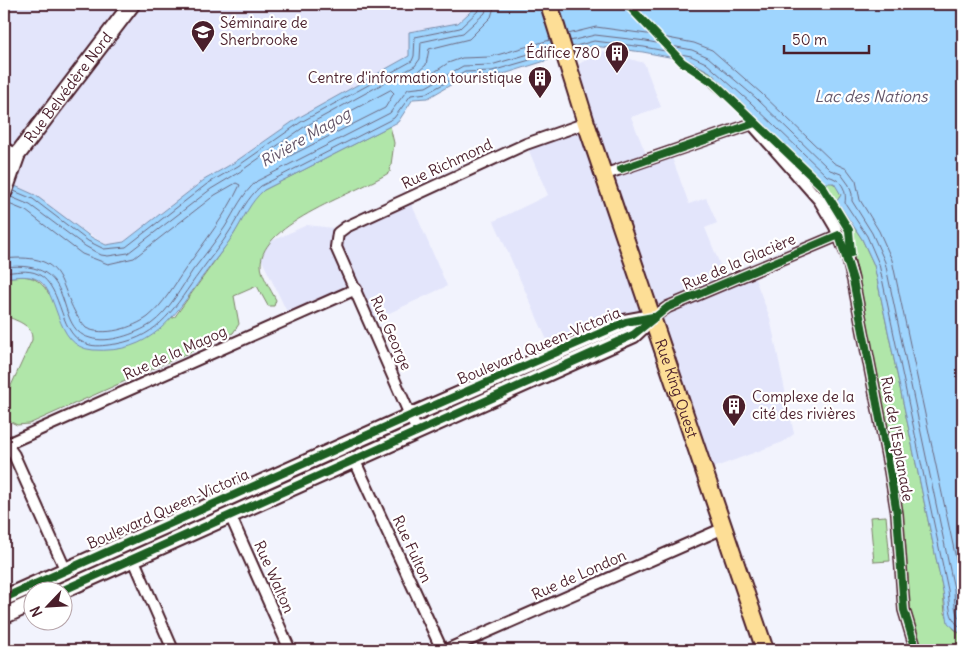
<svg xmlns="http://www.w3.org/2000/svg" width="967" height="654" font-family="Delius,sans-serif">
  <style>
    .built { fill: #e3e5fb }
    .green { fill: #b0e6a9; stroke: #7d826a }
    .water { fill: #9fd5fe; stroke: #7d8caa }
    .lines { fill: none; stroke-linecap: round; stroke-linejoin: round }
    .shore { stroke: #6c687f; stroke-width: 1 }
    .street-casing { stroke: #4a1f2b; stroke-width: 14 }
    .secondary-casing { stroke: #4a1f2b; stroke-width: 19 }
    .primary-casing { stroke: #4a1f2b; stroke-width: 20 }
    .street { stroke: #fff; stroke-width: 10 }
    .secondary { stroke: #fff; stroke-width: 15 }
    .primary { stroke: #fdde96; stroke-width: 16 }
    .cycleway-casing { stroke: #fff; stroke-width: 11 }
    .cycleway { stroke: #1b5e20; stroke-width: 8 }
    .labels { text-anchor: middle; stroke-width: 4.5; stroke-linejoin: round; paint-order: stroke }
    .poi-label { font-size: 15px; fill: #4a1f2b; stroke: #fff; text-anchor: start }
    .street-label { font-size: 15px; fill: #4a1f2b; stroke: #fff }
    .water-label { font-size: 16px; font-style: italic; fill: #64566a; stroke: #fff }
  </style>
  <rect width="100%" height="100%" fill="#f2f3fd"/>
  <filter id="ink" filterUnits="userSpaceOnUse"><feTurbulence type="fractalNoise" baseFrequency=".02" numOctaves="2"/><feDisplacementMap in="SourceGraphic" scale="10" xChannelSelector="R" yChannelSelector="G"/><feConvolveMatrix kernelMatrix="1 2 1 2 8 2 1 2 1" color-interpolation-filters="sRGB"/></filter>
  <g filter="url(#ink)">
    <!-- built -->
    <path class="built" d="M4,4h475l-21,19 -22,6 -27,27 -111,62 -63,44 -31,18 -80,62 -17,3 -103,-64z
      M602,51l42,12 17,44 -30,10 17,42 22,-7 19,52 17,-6 11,25 -12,5 22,54 25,-11 18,47 24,116 -11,8 -78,29 -52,-153 -98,40 -61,-137 54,-26 -22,-51 59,-21 -17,-53z
      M409,198l38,88 -77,36 -15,-33 -65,29 -34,-70 51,-23 35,4z"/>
    <!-- green -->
    <path class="green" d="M687,61l23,11 116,111 5,-1 6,4 4,9 -4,6 2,4 23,34 12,26 69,326 2,22 9,16 9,7v14h-47l-5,-14 -14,-122 -44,-234 -25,-65 -76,-91 -70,-62z
      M390,126l4,17 -4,29c-30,20 -130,51 -129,93 0,10 10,25 15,35l-2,6h-6l-11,-20 -23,10 5,28 -6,9 -204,91 -12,1 -12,-6 -1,-18 28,-61c1,-16 -16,-19 -28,-25v-37c21,-3 33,-4 45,16l125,24 60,-84 20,-36 10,-8z
      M886,516l4,45 -16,1 -4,-45z"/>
    <!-- water -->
    <path class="water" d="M479,4h484v632l-15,-13 -5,-32 -69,-326 -12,-26 -25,-38 4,-6 -7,-12h-8l-116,-111 -20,-11 -47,-9 -50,-6 -86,27 -15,3h-26l-38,22 -15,1 -15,23 -134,68c-14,12 -20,28 -30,44 -9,14 -21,28 -31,42 -30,42 -52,78 -110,74 -41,-3 -32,-63 -59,-72 -9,-3 -21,-1 -30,0v-97l31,14 56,42 15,8 18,-3 80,-62 31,-18 63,-44 111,-62v-24l49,-9z"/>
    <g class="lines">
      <!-- shore -->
      <path class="shore" d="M495,4l-4,13 -22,22 -40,10 -3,16 -13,11v3h11l24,-16 14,-5 28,-1 60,-17
        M568,34l28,-7 51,7 47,9 18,7 49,43 73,70 13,6 9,12 4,19 19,31 13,29 70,327 1,20
        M570,41l25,-6 51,6 46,9 16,7 48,41 74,72 11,4 8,11 3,9v7l20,32 13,29 69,327c1,11 -1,26 9,33
        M572,47l22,-6 50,6 47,9 15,7 45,40 76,73c14,3 20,13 18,27l22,33 12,28 69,326c2,16 0,30 15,39
        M391,90l3,3 -9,15 -113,57 -3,-1 1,-4 38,-26z
        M14,191l19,8 55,42 16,8 22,-2 81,-63 31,-18 63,-44 111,-61 2,-5 1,-19 45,-9 20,-19 2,-5
        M11,197l19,8 55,41 16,9 7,1 20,-3 83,-64 30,-18 63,-44 111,-61 5,-7 1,-17 42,-9 22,-20 3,-9
        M4,202l22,9 56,43 26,10 26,-6 81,-63 21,-12 4,2c-14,30 -35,56 -54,83 -12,17 -22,36 -38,49 -15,11 -45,20 -62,11 -32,-36 -11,-77 -82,-69
        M4,267c79,-9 46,60 86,71 18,6 46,-4 61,-14 18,-13 30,-36 42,-54 11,-14 22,-28 32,-43 10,-16 17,-33 32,-46l133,-68 18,-24 18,-2 37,-21 28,-1 62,-18
        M4,273c10,-1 24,-4 34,1 27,14 19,64 52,71 8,2 17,0 26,-1 45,-8 59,-38 84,-72 10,-14 22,-28 31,-43 9,-15 16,-31 30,-43l133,-68 17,-23 16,-2 38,-21 27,-1 62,-18"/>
      <!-- street casing -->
      <g class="street-casing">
        <path id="street" d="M4,148l13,7
          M603,175l149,-51 67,76 16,27 12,29 6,24 37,191 7,43 7,96 12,40
          M653,317l15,-10 171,-72
          M417,431l-81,-184 2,-14 8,-6 180,-83 60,-21
          M4,441l10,14 52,116
          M7,444l349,-155
          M354,459l88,191
          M230,515l60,135
          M133,558l40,92
          M446,650l278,-122"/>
      </g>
      <!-- secondary casing -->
      <g class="secondary-casing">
        <g id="secondary">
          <path id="s1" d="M4,192l13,-37 115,-151"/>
          <path d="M59,592l574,-257 18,-17"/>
          <path d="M4,598l406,-182 216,-94 27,-5"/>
          <path d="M4,616l28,-13"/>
        </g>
      </g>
      <!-- primary casing -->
      <g class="primary-casing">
        <g id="primary">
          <path id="s2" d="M549,4l37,119 179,527"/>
        </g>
      </g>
      <!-- street -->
      <use href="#street" class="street"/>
      <!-- secondary -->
      <use href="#secondary" class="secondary"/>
      <!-- primary -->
      <use href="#primary" class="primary"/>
      <!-- cycleway casing -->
      <g class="cycleway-casing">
        <path id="cycleway" d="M627,4l55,58 32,21 108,103 27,44 2,23
          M621,169l131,-45
          M59,592l574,-257 35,-28 171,-72 14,45 37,191 7,43 7,96 12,40
          M4,598l406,-182 216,-94 27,-5"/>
      </g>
      <!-- cycleway -->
      <use href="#cycleway" class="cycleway"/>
    </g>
  </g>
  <!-- icons -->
  <defs>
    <g id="school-pin" transform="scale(1.25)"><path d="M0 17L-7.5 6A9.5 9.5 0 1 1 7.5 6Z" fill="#4a1f2b" stroke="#fff"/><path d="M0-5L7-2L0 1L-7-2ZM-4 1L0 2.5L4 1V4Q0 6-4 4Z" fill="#fff"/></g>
    <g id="building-pin" transform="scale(1.25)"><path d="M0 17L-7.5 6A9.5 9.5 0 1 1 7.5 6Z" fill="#4a1f2b" stroke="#fff"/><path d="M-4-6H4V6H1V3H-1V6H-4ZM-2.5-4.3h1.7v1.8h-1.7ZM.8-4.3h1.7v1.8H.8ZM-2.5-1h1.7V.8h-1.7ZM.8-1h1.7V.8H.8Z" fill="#fff"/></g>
  </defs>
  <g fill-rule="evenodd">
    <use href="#school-pin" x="203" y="32"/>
    <use href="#building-pin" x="617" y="53"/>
    <use href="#building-pin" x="540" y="78"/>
    <use href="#building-pin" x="734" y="406"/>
  </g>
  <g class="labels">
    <!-- poi labels -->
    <g class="poi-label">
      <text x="220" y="28">Séminaire de<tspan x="220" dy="17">Sherbrooke</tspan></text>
      <text x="600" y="58" text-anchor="end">Édifice 780</text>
      <text x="522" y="83" text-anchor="end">Centre d'information touristique</text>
      <text x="752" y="402">Complexe de la<tspan x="752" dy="17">cité des rivières</tspan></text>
    </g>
    <!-- street labels -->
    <g class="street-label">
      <text dy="5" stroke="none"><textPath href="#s1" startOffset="124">Rue Belvédère Nord</textPath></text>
      <text transform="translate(447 164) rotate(-25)" y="5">Rue Richmond</text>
      <text transform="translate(739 262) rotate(-23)" y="5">Rue de la Glacière</text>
      <text transform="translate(391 333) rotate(66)" y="5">Rue George</text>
      <text transform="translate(539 346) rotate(-23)" y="5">Boulevard Queen-Victoria</text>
      <text transform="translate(175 353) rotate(-24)" y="5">Rue de la Magog</text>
      <text dy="5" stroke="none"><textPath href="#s2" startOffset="405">Rue King Ouest</textPath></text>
      <text transform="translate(897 439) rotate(80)" y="5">Rue de l'Esplanade</text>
      <text transform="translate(168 509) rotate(-24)" y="5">Boulevard Queen-Victoria</text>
      <text transform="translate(412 549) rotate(65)" y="5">Rue Fulton</text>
      <text transform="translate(579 575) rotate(-24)" y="5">Rue de London</text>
      <text transform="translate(274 577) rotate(66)" y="5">Rue Walton</text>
    </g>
    <!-- water labels -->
    <g class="water-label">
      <text x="871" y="102">Lac des Nations</text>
      <text transform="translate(305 137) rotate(-30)" y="6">Rivière Magog</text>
    </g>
  </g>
  <!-- margin -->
  <rect width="967" height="654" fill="none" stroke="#fff" stroke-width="20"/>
  <rect x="10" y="10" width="947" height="634" fill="none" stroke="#4a1f2b" stroke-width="2" filter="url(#ink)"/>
  <!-- north arrow -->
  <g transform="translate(48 606) rotate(245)"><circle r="24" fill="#ffffff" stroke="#b7a5aa"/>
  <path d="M0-4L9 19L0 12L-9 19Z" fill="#4a1f2b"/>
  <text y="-8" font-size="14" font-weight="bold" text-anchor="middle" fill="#4a1f2b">N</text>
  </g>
  <!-- scale -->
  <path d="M784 45v8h85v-8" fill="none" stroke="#4a1f2b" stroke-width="2.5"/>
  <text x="792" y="45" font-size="15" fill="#4a1f2b" stroke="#ffffff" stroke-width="4" paint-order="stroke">50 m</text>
</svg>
